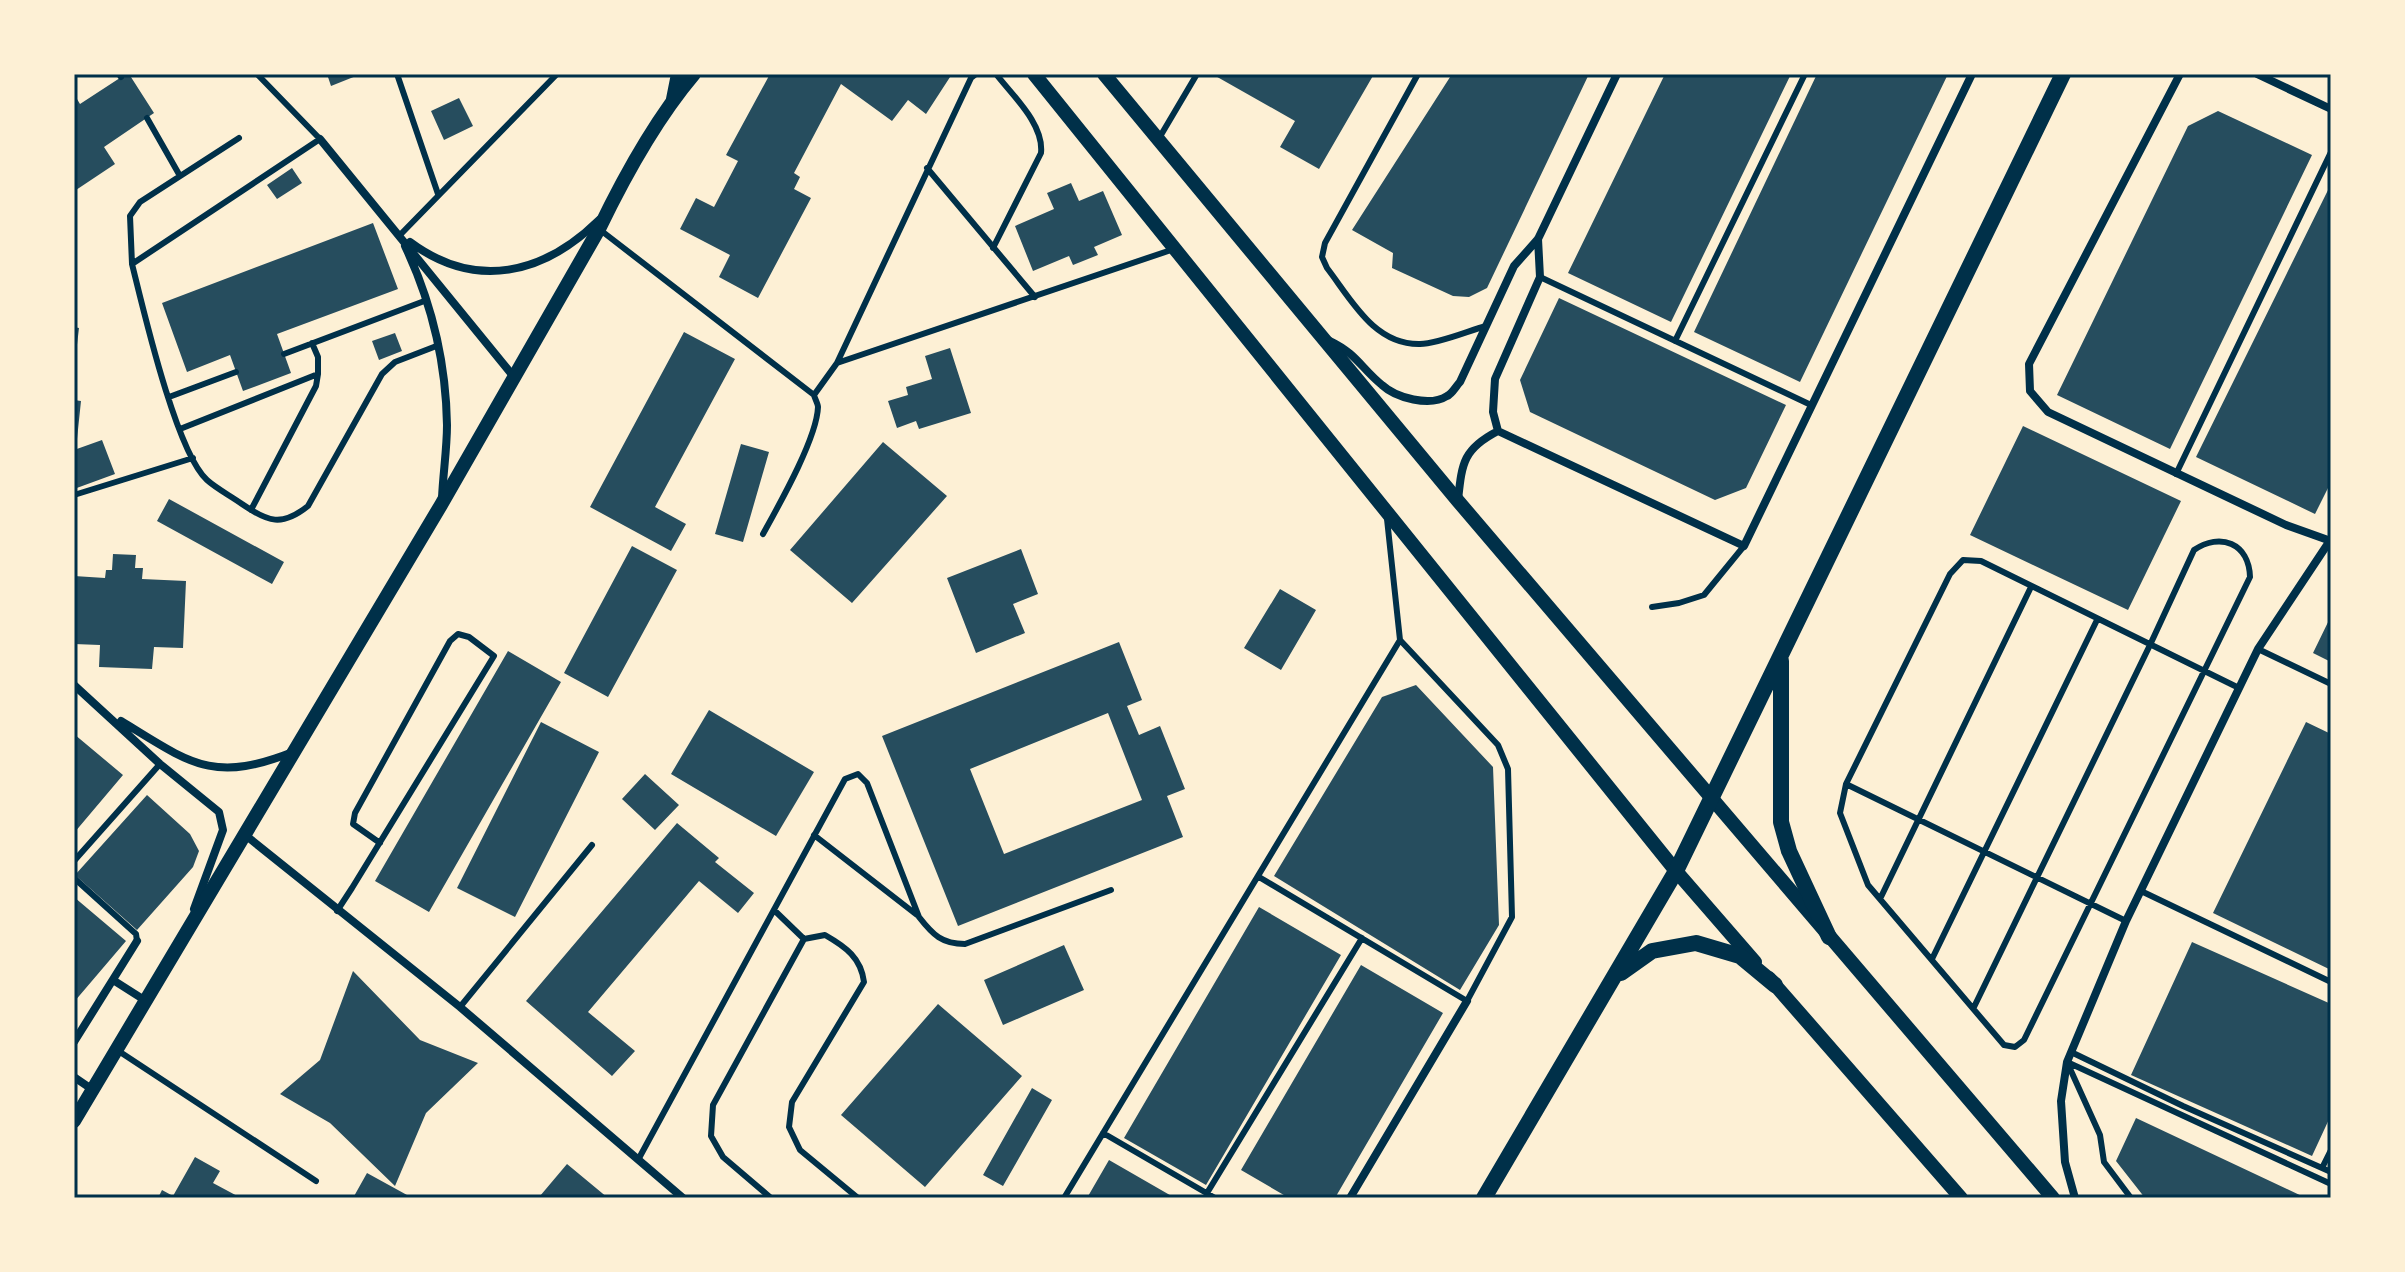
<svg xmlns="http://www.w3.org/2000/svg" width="2405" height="1272" font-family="Overpass,sans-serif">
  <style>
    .building { fill: #264d5e; fill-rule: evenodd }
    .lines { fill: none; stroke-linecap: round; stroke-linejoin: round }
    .service { stroke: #003049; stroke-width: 6 }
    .minor { stroke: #003049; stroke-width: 8 }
    .tertiary { stroke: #003049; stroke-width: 14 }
    .secondary { stroke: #003049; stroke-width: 16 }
    .neatline { fill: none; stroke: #003049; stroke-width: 3 }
  </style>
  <rect width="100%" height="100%" fill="#fdf0d5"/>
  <!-- building -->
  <path class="building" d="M126,74h3l25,39 -50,34 11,17 -39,26 -2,-3v-93l6,10z
    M327,74h34l-30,12z
    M770,74h182l-26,40 -18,-14 -16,21 -51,-37 -47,89 6,4 -6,12 17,9 -53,100 -39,-21 11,-22 -50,-26 16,-31 18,9 24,-46 -12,-6z
    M1212,74h162l-55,95 -39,-22 15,-26z
    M1452,74h137l-102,214 -18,9 -16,-1 -61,-28 1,-15 -41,-23z
    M1665,74h126l-120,248 -103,-49z
    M1817,74h131l-148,308 -106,-50z
    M459,98l14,28 -29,14 -13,-29z
    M2218,111l94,44 -142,294 -113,-54 131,-269z
    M292,168l10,15 -25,16 -10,-14z
    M1071,183l8,18 24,-10 19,44 -28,12 4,8 -25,10 -4,-9 -36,15 -18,-45 39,-17 -7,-16z
    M2331,184v298l-16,32 -119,-57z
    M373,223l25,66 -121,45 14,39 -48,18 -13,-36 -43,17 -25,-69z
    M1559,298l227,107 -40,83 -31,12 -185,-88 -10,-32z
    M74,327l5,1 -3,25h-2z
    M684,332l51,27 -80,148 31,17 -15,27 -81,-44z
    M395,333l7,18 -23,9 -7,-19z
    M950,348l21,65 -52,16 -3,-8 -19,7 -9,-27 20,-6 -2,-8 26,-8 -7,-23z
    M74,400l7,1 -4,38h-3z
    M2023,426l158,75 -53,109 -158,-75z
    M102,440l13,34 -41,15v-39z
    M883,442l64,54 -95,107 -62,-53z
    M741,444l28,8 -26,90 -28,-8z
    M169,499l115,63 -12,22 -115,-63z
    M632,546l45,24 -69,127 -44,-24z
    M1021,549l17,45 -25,10 12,29 -49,20 -29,-75z
    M113,554l23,1 -1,13h8l-1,11 44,2 -3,67 -29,-1 -2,22 -53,-2 1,-22 -26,-1v-68l31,2 1,-8h6z
    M1280,589l36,21 -35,60 -37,-22z
    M2331,616v46l-18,-9z
    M1119,642l23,58 -15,6 12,29 21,-9 25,63 -18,7 16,41 -225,89 -76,-190zM1108,713l34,87 -138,54 -34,-85z
    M508,651l53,31 -132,230 -54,-31z
    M1416,685l77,82 6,158 -39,65 -186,-114 108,-179z
    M709,710l105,62 -38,64 -105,-62z
    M541,722l58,30 -84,165 -58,-29z
    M2306,722l25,12v236l-118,-57z
    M74,734l49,41 -49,58z
    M645,774l34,31 -24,25 -33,-31z
    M147,795l43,39 9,17 -6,16 -56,63 -62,-55z
    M677,823l42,35 -4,4 39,31 -16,20 -39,-32 -111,131 47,39 -23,25 -86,-75z
    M74,897l52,44 -52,61z
    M1259,907l82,48 -135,230 -82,-47z
    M2192,942l139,62v111l-19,41 -181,-81z
    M1064,945l20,45 -81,35 -19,-45z
    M1361,965l82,48 -108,185h-46l-48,-28z
    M353,971l67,69 58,23 -52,50 -31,73 -65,-63 -50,-29 40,-34z
    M938,1004l84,72 -97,111 -84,-72z
    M1032,1088l20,12 -49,86 -20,-11z
    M2136,1118l170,80h-161l-29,-37z
    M195,1157l25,14 -7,12 28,15h-83l4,-8 11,6z
    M1109,1160l66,38h-88z
    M567,1164l41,34 -68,-2z
    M367,1173l40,22 -1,3h-53z"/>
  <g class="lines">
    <!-- service -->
    <path class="service" d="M119,74l2,3
      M257,74l63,65 -188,125c11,44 44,188 75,216 10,9 24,16 35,24 26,18 40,23 66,2l74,-132 13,-12 44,-17
      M397,74l41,120
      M1418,74l-93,169 -3,14 5,11c24,31 47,77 93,76 18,0 48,-13 66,-18
      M147,118l33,58
      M1158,140l39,-66
      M927,168l108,129
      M599,229l215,166c1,4 4,9 4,12 -1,31 -39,98 -55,127
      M400,235l157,-161
      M993,248l48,-95c3,-29 -28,-57 -45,-79
      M132,264l-2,-48 10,-14 99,-64
      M1540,277l271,128
      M1675,341l130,-267
      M284,354l143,-54
      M837,363l337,-114
      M814,395l23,-32 134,-285 5,-4
      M169,397l67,-25
      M180,429l138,-55v-17l-6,-14
      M2176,474l155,-322
      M74,495l119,-37
      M251,510l65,-124 2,-12
      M1652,607l27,-4 25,-8 40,-49
      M2258,649l73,35
      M1846,784l-6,29 28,72 136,160 11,2 9,-7 226,-463c-1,-34 -30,-45 -56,-27l-44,95 -176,362
      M814,835l103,80
      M74,861l86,-97
      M1259,877l208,124 45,-84 -4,-148 -10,-24 -98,-105
      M74,878l62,56 1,7
      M2141,891l190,91
      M1880,899l151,-312
      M774,910l30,29
      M337,911l15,-23 142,-232 -25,-19 -11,-3 -8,7 -95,172 -2,11 27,19
      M2126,921l-280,-137 104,-210 13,-14 18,1 258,127
      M1932,959l165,-339
      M460,1007l132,-162
      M117,1050l199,131
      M2071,1052l112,54 148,66
      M2067,1062l264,122
      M2067,1062l33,73 4,27 27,36
      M1103,1133l112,65
      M638,1160l207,-381 13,-5 9,9 52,134c14,18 23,27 46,27l146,-54
      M2322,1168l9,-18
      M771,1198l-48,-41 -12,-21 2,-31 91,-166 21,-4c21,12 36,23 39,47l-72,120 -3,25 11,23 58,48
      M1064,1198l336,-558 -13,-121
      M1204,1198l158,-260"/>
    <!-- minor -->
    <path class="minor" d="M2180,74l-151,290 1,27 18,21 238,113 42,15
      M2257,74l74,35
      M320,139l194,238
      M1538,239l2,38 -45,102 -2,33 5,19 246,115 228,-472
      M410,242c66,49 134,32 189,-22
      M405,246c26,55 41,117 42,179 0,24 -4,49 -5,73
      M1330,341c27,13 31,27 52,44 14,13 48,22 65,11 5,-2 9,-10 13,-14l54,-116 24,-27 79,-165
      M1458,500c4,-37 5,-51 40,-69
      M74,685l86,79 59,48 4,18 -29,79
      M121,721c69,42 91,63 172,31
      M244,834l216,173 223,191
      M113,980l33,21
      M74,1042l63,-101
      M74,1077l19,13
      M1350,1198l117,-197
      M2075,1198l-10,-36 -4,-61 6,-39 59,-141 132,-272 73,-110"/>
    <!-- tertiary -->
    <path class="tertiary" d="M1034,74l642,797 79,91
      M1104,74l354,427 595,697
      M673,99l5,-25
      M1769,978l192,220
      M74,1121l367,-616 158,-276c26,-54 56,-109 95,-155"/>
    <!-- secondary -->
    <path class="secondary" d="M1781,661v161l8,29 40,86
      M1621,973l31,-22 44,-8 44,13 35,29
      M1484,1198l192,-327 387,-797"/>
  </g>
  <!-- border -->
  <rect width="2405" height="1272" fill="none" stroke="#fdf0d5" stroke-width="152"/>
  <rect x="76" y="76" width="2253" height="1120" class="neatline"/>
</svg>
